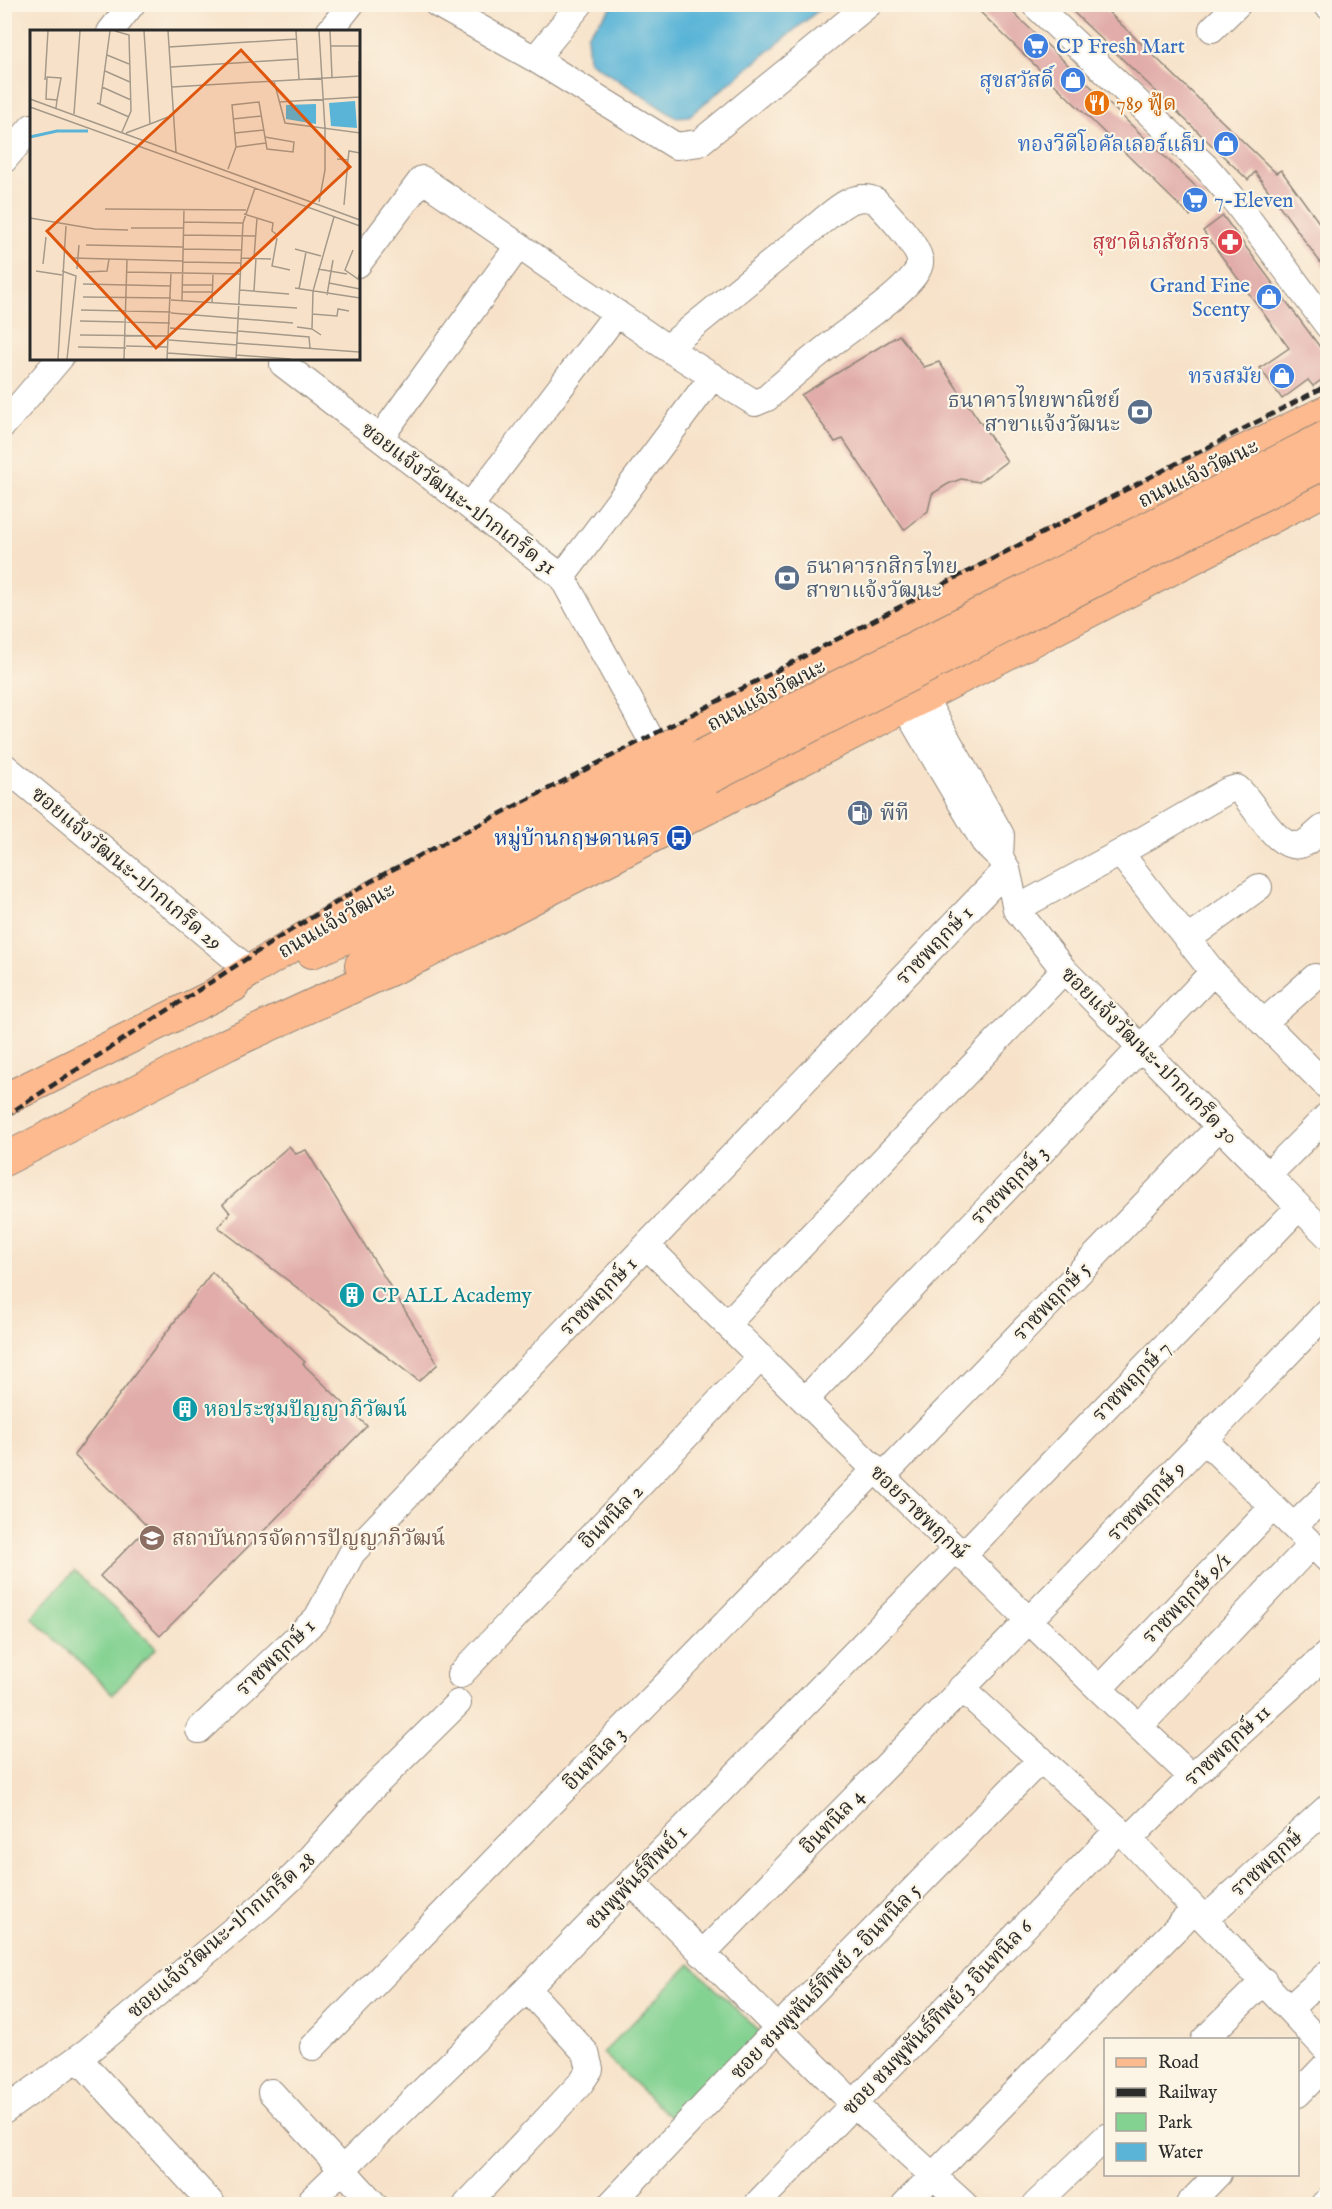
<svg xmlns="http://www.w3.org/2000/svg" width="1332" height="2209" font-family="'IM FELL English','Noto Serif Thai',serif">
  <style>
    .green { fill: #83d292; stroke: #577e5e; stroke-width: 1.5 }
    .water { fill: #59b4d7; stroke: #427081; stroke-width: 1.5 }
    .building { fill: #e1aca9 }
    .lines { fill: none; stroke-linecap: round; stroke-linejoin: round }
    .minor-casing { stroke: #91867a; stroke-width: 28 }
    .major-casing { stroke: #91867a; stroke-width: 34 }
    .minor { stroke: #fff; stroke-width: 26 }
    .major { stroke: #fcba8e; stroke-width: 32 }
    .rail { stroke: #2b2b2b; stroke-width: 4.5; stroke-dasharray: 9 4.5; stroke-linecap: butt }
    .major-bridge-casing { stroke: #91867a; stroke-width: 34; stroke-linecap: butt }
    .major-bridge { stroke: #fcba8e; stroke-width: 32 }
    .labels { text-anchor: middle; stroke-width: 4.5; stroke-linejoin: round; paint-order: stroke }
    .shop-label { font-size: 21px; fill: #366cbe; stroke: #fcf5e5; text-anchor: end }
    .food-label { font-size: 21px; fill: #c56008; stroke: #fcf5e5; text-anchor: start }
    .health-label { font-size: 21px; fill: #be3a42; stroke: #fcf5e5; text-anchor: end }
    .service-label { font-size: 21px; fill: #4e5e75; stroke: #fcf5e5; text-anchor: start }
    .street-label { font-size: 21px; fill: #2b2b2b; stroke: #fcf5e5 }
    .transit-label { font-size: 21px; fill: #164399; stroke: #fcf5e5; text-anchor: end }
    .culture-label { font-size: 21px; fill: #0d838f; stroke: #fcf5e5; text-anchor: start }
    .education-label { font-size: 21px; fill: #785e54; stroke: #fcf5e5; text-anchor: start }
    .inset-river { fill: none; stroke: #59b4d7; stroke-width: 3 }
    .inset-road { fill: none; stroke: #a5998a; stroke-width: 1.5 }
    .view { fill: #df570e; fill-opacity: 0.15; stroke: #df570e; stroke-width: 3 }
    .inset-edge { fill: none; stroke: #2b2b2b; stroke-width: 3 }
  </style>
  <rect width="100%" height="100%" fill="#fcf5e5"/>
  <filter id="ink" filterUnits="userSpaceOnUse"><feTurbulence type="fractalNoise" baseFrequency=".0167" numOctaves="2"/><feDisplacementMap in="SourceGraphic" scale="12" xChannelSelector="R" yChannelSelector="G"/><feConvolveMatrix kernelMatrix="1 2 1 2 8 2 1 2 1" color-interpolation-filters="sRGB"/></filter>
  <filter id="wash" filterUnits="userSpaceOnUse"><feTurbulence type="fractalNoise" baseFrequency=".008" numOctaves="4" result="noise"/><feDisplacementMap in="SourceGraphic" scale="24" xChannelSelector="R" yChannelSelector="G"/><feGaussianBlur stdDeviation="1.35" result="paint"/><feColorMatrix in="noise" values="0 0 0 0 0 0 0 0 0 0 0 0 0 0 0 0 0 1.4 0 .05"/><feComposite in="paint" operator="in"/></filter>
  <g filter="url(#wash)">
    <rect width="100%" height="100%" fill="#f7e2c9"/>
    <!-- green -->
    <path class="green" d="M74,1571l82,77 -43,46 -82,-77z
      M690,1964l72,70 -86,89 -73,-70z"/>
    <!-- water -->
    <path class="water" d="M614,5v-1l211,1 -136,111 -14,1 -86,-56 -2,-26z"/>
    <g id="blocks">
      <!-- building -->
      <path class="building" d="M972,4h32l203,193 -17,19z
        M1065,4h35l176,169 5,-3 47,65v38l-73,-101 -7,8z
        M1223,216l105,142v17l-15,11 -5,-6 -26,19 -22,-31 29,-20 -86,-117z
        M899,335l25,32 15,-5 68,99 -28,21 -18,-3 -13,5 -16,10 -4,17 -24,19 -61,-91 -8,3 -34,-47z
        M289,1146l7,8 10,-4 132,214 -19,17 -201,-154 12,-14 -7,-9z
        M212,1272l93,90 -2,2 64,62 -207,210 -60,-60 48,-49 -74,-72z"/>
    </g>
  </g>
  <g filter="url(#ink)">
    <use href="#blocks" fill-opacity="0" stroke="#91867a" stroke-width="1.5"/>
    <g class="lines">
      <!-- minor casing -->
      <g class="minor-casing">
        <path id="minor" d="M437,4l98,55 141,87 23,-3 170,-139
          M1034,4l173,164 25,29 96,129
          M1326,4l2,2
          M1212,29l26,-25
          M110,32l22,-28
          M329,32l22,-28
          M535,59l45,-55
          M4,160l28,-33
          M358,264l64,-85 245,169 88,55 12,-5c21,-20 45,-39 68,-57 16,-13 89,-60 85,-81 -4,-18 -32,-46 -44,-59 -21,-10 -39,8 -55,21l-154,126
          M287,358l-4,6 279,213 96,175
          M4,424l56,-66
          M380,438l139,-193
          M471,505l146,-192
          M562,577l151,-201
          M923,696l78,139 -1,22
          M904,706l80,136 16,15 7,12 9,40 48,61 264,266
          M4,766l246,205
          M1120,853l93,119 115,115
          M1016,909l104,-56 107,-62 10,-3c19,15 40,69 68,55 6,-4 12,-10 18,-15
          M1188,939l71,-52
          M1263,1023l52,-46
          M1268,1175l60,-60
          M647,1246l452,443 93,88
          M727,1324l337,-354
          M805,1400l408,-428
          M1205,1441l123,119
          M883,1476l337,-350
          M1294,1526l34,-33
          M963,1555l336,-348
          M460,1675l301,-318
          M961,1688l168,151 199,212
          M1099,1689l174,-182
          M1139,1727l173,-183
          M199,1730l118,-112 35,-65 655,-684
          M1129,1839l63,-62 136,-124
          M631,1882l223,222 110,100
          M1205,1919l123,-112
          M702,1954c209,-214 420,-426 626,-643
          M1289,2009l39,-36
          M1204,2040l60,-59
          M313,2047l563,-578
          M78,2058l134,146
          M271,2092l103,112
          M1298,2094l30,-31
          M4,2111l85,-61 174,-145 32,-30 74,-84 89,-88
          M311,2200l216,-211 430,-441
          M467,2204l113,-120 10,-15 -4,-16 -59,-64
          M611,2204l167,-176 263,-269
          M757,2204l361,-374
          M905,2204l290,-295
          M1036,2204l70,-67
          M1189,2204l29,-30
          M1324,2204l4,-3"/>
      </g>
      <!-- major casing -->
      <g class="major-casing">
        <path id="major" d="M312,952l86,-37 302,-158
          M361,965l43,-27 305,-160
          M214,995l36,-24 124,-75 284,-144 421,-222 249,-119
          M4,1100l229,-114
          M4,1160l224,-116 194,-89 906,-467"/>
      </g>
      <!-- minor -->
      <use href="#minor" class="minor"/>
      <!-- major -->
      <use href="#major" class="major"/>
      <!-- rail -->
      <path class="rail" d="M4,1117l279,-182 97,-59 948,-491"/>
      <!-- major-bridge casing -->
      <g class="major-bridge-casing">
        <path id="major-bridge" d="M700,757l628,-321
          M709,778l619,-317"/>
      </g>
      <!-- major-bridge -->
      <use href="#major-bridge" class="major-bridge"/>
    </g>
  </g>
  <!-- icons -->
  <defs>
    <g id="supermarket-disc" transform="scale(1.35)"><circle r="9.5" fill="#3f7fe0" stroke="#fcf5e5"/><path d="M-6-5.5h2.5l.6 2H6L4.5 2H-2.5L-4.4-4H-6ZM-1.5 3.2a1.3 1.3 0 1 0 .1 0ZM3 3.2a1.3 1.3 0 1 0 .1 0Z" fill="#fff"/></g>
    <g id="shop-disc" transform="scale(1.35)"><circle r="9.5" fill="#3f7fe0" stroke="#fcf5e5"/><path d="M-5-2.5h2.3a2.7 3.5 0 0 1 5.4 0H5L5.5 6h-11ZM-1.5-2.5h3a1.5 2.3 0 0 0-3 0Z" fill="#fff"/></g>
    <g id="restaurant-disc" transform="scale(1.35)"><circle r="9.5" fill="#e8710a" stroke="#fcf5e5"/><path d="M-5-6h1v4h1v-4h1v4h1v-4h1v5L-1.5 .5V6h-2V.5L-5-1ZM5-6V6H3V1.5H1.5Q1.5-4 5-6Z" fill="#fff"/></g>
    <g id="pharmacy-disc" transform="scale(1.35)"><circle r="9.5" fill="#e0444e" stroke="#fcf5e5"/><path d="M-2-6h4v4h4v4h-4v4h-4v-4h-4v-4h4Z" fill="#fff"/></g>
    <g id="bank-disc" transform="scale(1.35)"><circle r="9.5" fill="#5c6f8a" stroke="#fcf5e5"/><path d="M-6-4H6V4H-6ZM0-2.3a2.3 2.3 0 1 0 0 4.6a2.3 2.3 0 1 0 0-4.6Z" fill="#fff"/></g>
    <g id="fuel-disc" transform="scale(1.35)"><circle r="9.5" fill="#5c6f8a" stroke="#fcf5e5"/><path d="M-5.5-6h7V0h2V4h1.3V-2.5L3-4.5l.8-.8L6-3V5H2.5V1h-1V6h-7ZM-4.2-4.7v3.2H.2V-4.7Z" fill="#fff"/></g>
    <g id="bus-disc" transform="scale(1.35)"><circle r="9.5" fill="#1a4fb4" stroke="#fcf5e5"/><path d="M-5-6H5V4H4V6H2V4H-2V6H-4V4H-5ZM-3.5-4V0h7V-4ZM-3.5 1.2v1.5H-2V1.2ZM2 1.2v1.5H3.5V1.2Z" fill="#fff"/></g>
    <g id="building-disc" transform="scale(1.35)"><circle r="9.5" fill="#0f9aa8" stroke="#fcf5e5"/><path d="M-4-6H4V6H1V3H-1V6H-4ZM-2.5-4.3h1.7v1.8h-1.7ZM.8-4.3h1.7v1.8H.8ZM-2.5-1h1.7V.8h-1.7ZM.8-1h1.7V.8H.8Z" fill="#fff"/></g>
    <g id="university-disc" transform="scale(1.35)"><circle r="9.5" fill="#8d6e63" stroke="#fcf5e5"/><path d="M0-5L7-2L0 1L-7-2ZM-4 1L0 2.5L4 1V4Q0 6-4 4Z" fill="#fff"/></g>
  </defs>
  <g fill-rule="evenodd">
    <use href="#supermarket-disc" x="1036" y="46"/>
    <use href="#shop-disc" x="1073" y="80"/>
    <use href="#restaurant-disc" x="1097" y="103"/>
    <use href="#shop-disc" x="1226" y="144"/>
    <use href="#supermarket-disc" x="1195" y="200"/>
    <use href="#pharmacy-disc" x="1230" y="242"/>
    <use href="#shop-disc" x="1269" y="297"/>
    <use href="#shop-disc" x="1282" y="376"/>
    <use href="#bank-disc" x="1140" y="412"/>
    <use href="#bank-disc" x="787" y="578"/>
    <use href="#fuel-disc" x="860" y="813"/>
    <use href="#bus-disc" x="679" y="838"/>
    <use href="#building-disc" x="352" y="1295"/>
    <use href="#building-disc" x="185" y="1409"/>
    <use href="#university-disc" x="152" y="1538"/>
  </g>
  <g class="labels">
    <!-- shop labels -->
    <g class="shop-label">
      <text x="1056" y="53" text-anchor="start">CP Fresh Mart</text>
      <text x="1054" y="87">สุขสวัสดิ์</text>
      <text x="1206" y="151">ทองวีดีโอคัลเลอร์แล็บ</text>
      <text x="1214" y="207" text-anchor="start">7-Eleven</text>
      <text x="1250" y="292">Grand Fine<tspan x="1250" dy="24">Scenty</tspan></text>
      <text x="1262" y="383">ทรงสมัย</text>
    </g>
    <!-- food labels -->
    <g class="food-label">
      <text x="1116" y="110">789 ฟู้ด</text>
    </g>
    <!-- health labels -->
    <g class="health-label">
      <text x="1210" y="249">สุชาติเภสัชกร</text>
    </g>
    <!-- service labels -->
    <g class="service-label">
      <text x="1120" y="407" text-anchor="end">ธนาคารไทยพาณิชย์<tspan x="1120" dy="24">สาขาแจ้งวัฒนะ</tspan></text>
      <text x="806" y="573">ธนาคารกสิกรไทย<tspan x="806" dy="24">สาขาแจ้งวัฒนะ</tspan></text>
      <text x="880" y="820">พีที</text>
    </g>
    <!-- street labels -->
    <g class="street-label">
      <text transform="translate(1198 473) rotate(-26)" y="7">ถนนแจ้งวัฒนะ</text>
      <text transform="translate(459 498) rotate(37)" y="7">ซอยแจ้งวัฒนะ-ปากเกร็ด 31</text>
      <text transform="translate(766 695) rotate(-28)" y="7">ถนนแจ้งวัฒนะ</text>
      <text transform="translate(127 868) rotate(40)" y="7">ซอยแจ้งวัฒนะ-ปากเกร็ด 29</text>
      <text transform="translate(336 920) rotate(-30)" y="7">ถนนแจ้งวัฒนะ</text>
      <text transform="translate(934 945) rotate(-46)" y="7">ราชพฤกษ์ 1</text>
      <text transform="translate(1150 1055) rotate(45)" y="7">ซอยแจ้งวัฒนะ-ปากเกร็ด 30</text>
      <text transform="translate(1009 1185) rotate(-46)" y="7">ราชพฤกษ์ 3</text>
      <text transform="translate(598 1296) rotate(-46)" y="7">ราชพฤกษ์ 1</text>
      <text transform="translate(1051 1301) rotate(-46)" y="7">ราชพฤกษ์ 5</text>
      <text transform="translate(1131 1381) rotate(-46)" y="7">ราชพฤกษ์ 7</text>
      <text transform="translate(1146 1501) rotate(-46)" y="7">ราชพฤกษ์ 9</text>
      <text transform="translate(919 1512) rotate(44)" y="7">ซอยราชพฤกษ์</text>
      <text transform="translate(611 1516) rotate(-46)" y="7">อินทนิล 2</text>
      <text transform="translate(1186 1598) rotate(-46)" y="7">ราชพฤกษ์ 9/1</text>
      <text transform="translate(275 1657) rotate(-44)" y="7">ราชพฤกษ์ 1</text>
      <text transform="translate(1227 1745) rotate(-43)" y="7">ราชพฤกษ์ 11</text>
      <text transform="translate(594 1758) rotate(-46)" y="7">อินทนิล 3</text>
      <text transform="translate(832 1821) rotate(-46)" y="7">อินทนิล 4</text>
      <text transform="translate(1266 1863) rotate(-42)" y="7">ราชพฤกษ์</text>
      <text transform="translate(636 1877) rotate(-46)" y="7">ชมพูพันธ์ทิพย์ 1</text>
      <text transform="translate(221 1935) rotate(-41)" y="7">ซอยแจ้งวัฒนะ-ปากเกร็ด 28</text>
      <text transform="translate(825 1981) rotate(-46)" y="7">ซอย ชมพูพันธ์ทิพย์ 2 อินทนิล 5</text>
      <text transform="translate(937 2017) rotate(-46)" y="7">ซอย ชมพูพันธ์ทิพย์ 3 อินทนิล 6</text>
    </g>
    <!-- transit labels -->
    <g class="transit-label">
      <text x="660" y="845">หมู่บ้านกฤษดานคร</text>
    </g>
    <!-- culture labels -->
    <g class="culture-label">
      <text x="372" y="1302">CP ALL Academy</text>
      <text x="204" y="1416">หอประชุมปัญญาภิวัฒน์</text>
    </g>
    <!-- education labels -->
    <g class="education-label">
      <text x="172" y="1545">สถาบันการจัดการปัญญาภิวัฒน์</text>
    </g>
  </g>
  <!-- overview -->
  <g transform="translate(30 30)">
    <rect width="330" height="330" fill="#f7e2c9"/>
    <path d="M325,71l2,27 -26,-2 -2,-23zM286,74v20l-30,-5v-14z" fill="#59b4d7"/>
    <path class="inset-river" d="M0,107l27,-6h31"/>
    <path class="inset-road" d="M85,1l14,4 2,76 -9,21M138,1l8,121M266,1l3,48M289,1l6,98v41l-6,32M300,1l2,46M301,16h29M139,17l127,-8M77,25l22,9M141,37l127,-8M75,41l25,11M15,50l3,-49M244,51l11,42 75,10 -1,-72M72,57l29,13M142,57l188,-11M0,69l330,121M249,72l80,-5M67,73l32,14M70,74l10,-73M0,77l330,119M26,78l1,-8 -11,-1 1,-22 14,1 -4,22M44,84l6,-83M203,89l29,-3M120,94l18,-7M96,103l24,-9 -6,-93M205,103l29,-3M206,117l30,-4M307,129l11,1 1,-9 11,2M198,139l8,-22 -4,-42 27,-3 6,35 2,12 26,3 1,-10 -29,-5M314,175l4,-45M75,179l141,1M214,184l29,9 -1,8 4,3M0,188l65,11 33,1M154,192l59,1M101,198h53M154,205l71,1M247,208l-5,28 18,4M56,215l97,2M153,219l59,1M265,219l26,7M323,220l-8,20 13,9 2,-6M43,228l110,3M211,228l30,1M224,228l3,-40M153,232l58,1M13,234l3,-27M47,239l2,-24M288,239l29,5M6,241l26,4M32,241l14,5 -9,83M55,242l22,-1 2,-12M96,242l115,2M299,253l31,6M53,254l88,2M152,255h30M265,258l65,10M269,259l7,-37M210,260l49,4M224,261l2,-33M152,262h30M297,265l6,-35M53,267l88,1M141,270l126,8M152,270l2,-91M182,273l1,-29M51,280l90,2M141,283l122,10M282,284l25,2 1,-7 11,2M50,291l90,2M267,297l15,2 9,6M140,298l67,5M282,299l1,-38 21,-74M208,301l71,6 1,11M50,305l89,1M139,310l68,5M207,313l122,9M96,316l42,1M48,317l48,1M138,323l68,5M206,325l55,4M28,329l8,-133M94,329l3,-99M137,329l4,-86M206,329l7,-136 12,-35"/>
    <path class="view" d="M211,20l109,117 -194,181 -109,-117z"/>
    <rect width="330" height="330" class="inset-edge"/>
  </g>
  <!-- margin -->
  <rect width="1332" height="2209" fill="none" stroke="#fcf5e5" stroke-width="24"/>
  <!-- legend -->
  <rect x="1104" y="2038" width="195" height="138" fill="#fcf5e5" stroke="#a8a49b" stroke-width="1.5"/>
  <rect x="1116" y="2058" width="30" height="9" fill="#fcba8e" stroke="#a8a49b" stroke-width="1.5"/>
  <text x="1158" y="2068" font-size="18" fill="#2b2b2b">Road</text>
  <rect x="1116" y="2088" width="30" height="9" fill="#2b2b2b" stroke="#a8a49b" stroke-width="1.5"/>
  <text x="1158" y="2098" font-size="18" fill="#2b2b2b">Railway</text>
  <rect x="1116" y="2113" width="30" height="18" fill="#83d292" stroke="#a8a49b" stroke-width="1.5"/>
  <text x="1158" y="2128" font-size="18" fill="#2b2b2b">Park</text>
  <rect x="1116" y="2143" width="30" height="18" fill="#59b4d7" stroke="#a8a49b" stroke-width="1.5"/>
  <text x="1158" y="2158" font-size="18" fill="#2b2b2b">Water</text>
</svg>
